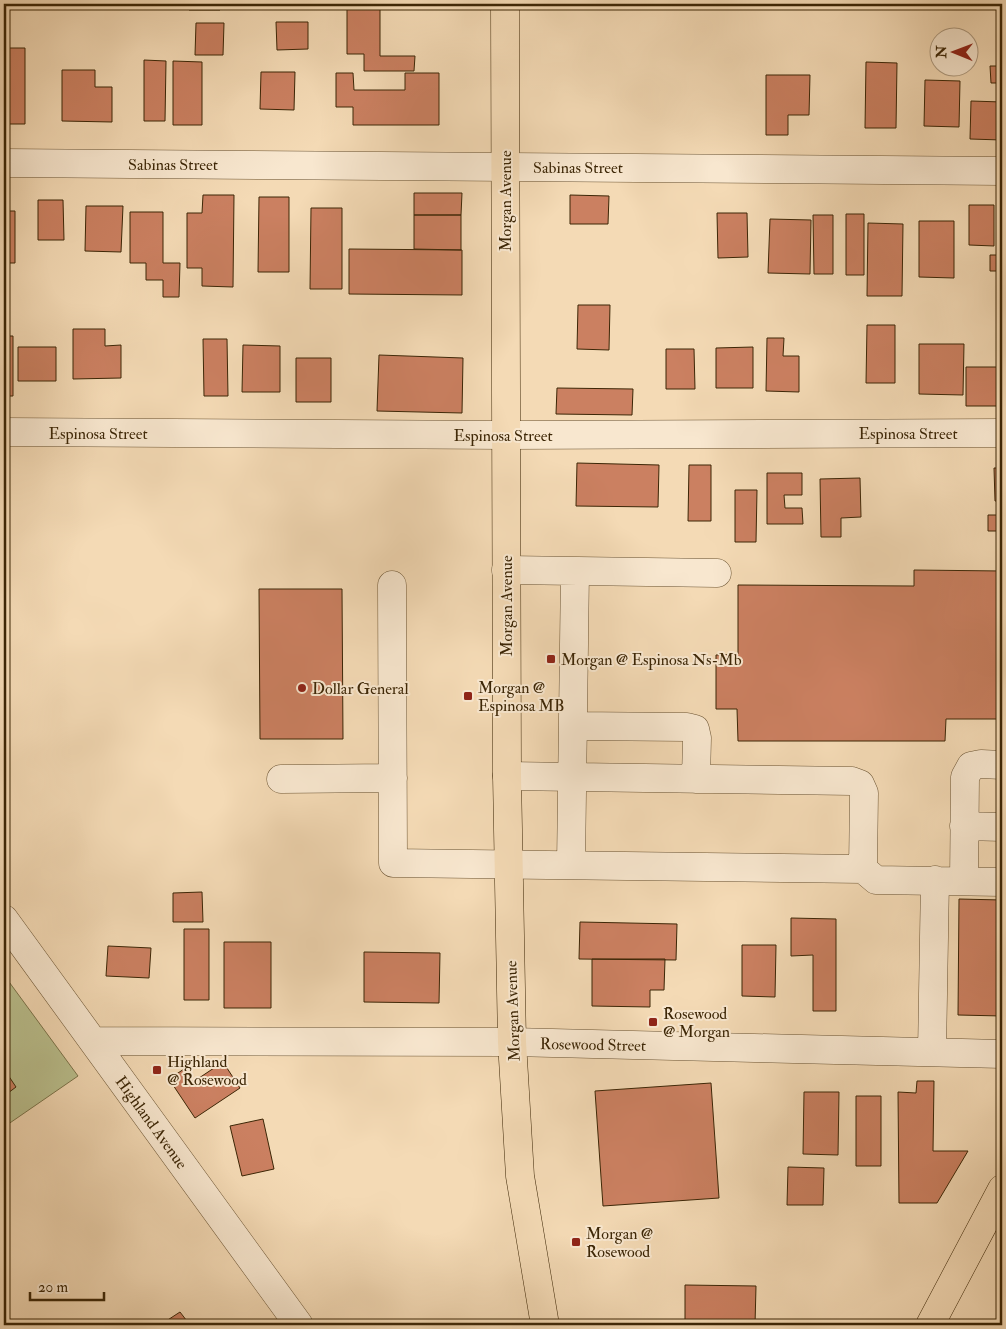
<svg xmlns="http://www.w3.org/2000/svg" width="1006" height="1329" font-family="'IM FELL Double Pica',serif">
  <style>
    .green { fill: #bac08e; stroke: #7b734a }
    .building { fill: #cb8061; stroke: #3c2606 }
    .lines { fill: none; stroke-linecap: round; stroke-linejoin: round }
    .minor-casing { stroke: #6a5332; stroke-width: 29 }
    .major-casing { stroke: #3c2606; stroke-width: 29 }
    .minor { stroke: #f8e7cf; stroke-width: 28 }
    .major { stroke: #f4dab5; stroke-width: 28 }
    .poi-dot { fill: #8f2418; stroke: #f8e7cf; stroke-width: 2 }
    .labels { text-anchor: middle; stroke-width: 4; stroke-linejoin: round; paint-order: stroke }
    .street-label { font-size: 16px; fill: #3c2606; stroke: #f8e7cf }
    .poi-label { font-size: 16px; fill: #3c2606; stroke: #f8e7cf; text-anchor: start }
  </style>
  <rect width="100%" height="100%" fill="#f4dab5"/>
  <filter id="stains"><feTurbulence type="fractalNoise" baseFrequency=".004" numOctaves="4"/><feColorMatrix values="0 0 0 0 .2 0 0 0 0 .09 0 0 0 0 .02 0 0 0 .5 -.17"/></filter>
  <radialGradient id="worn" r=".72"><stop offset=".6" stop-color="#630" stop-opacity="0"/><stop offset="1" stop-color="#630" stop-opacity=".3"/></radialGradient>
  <!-- green -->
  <path class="green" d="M4,975l74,101 -74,51z"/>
  <!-- building -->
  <path class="building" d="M189,4h31v6h-31z
    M347,4h33v52h35l-1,15h-50v-17h-17z
    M276,22h32v27l-31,1z
    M196,23h28l-1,32h-28z
    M4,48h21v76h-19v-38h-2z
    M144,60l22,1 -1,60h-21z
    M173,61l29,1v63h-29z
    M866,62l31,1 -1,65h-31z
    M990,66h12v17h-11z
    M62,70h33v17h17v35l-50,-1z
    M261,72h34l-1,38 -34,-1z
    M336,73h17l1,17h51v-17h34v52h-86v-18h-17z
    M766,75h44l-1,40h-21v20h-22z
    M925,80l35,1 -1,46 -35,-1z
    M971,101l31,1v38l-32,-1z
    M414,193h48l-1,22h-47z
    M203,195h31l-1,92 -31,-1v-18h-15v-55h15z
    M570,195l39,1 -1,28h-38z
    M259,197h30v75h-31z
    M38,200h25l1,40h-26z
    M969,205h25v41l-25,-1z
    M86,206h37l-2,46 -36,-1z
    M311,208h31v81h-32z
    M4,211h11v52h-11z
    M130,212h33v51h17l-1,34h-16v-17h-17v-17h-16z
    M717,213h30l1,44 -30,1z
    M846,214h18v61h-18z
    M414,215h47v35l-47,-1z
    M813,215h20v59h-19z
    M770,219l41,1 -1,54 -42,-1z
    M919,221h35v57l-35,-1z
    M868,223l35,1 -1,72h-35z
    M349,249l113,1v45l-113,-1z
    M990,255h12v16h-12z
    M578,305h32l-1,45 -32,-1z
    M1000,310h2v57h-2z
    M867,325h28v58h-29z
    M73,329h32v17l16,-1v33l-48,1z
    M4,336h9v60h-9z
    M767,338h17l-1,18h16v36l-33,-1z
    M203,339h24l1,57h-24z
    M919,344h45l-1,51 -44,-1z
    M243,345l37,1v46h-38z
    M18,347h38v34h-38z
    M753,347v41h-37v-40z
    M666,349h28l1,40h-29z
    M379,355l84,3 -1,55 -85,-2z
    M296,358h35v44h-35z
    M966,367h31l1,39h-32z
    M557,388l76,1 -1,26 -76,-1z
    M577,463l82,2 -1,42 -82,-1z
    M689,465h22v56h-23z
    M994,468h8v33h-7z
    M767,473h35v22h-18l1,13h17l1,16h-36z
    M860,478l1,39 -20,1v19h-20l-1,-58z
    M735,490h22l-1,52h-21z
    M988,515h14v16h-14z
    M914,570l88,1v148h-56l-1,22h-207l-1,-32h-21v-54l22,-1v-69l176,1z
    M259,589h83l1,150h-83z
    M202,892l1,30h-30v-29z
    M959,899l43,1v116l-44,-1z
    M791,918l45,1v92h-23v-56l-22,1z
    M580,922l97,2 -1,36 -97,-1z
    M184,929h25v71h-25z
    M224,942h47v66h-47z
    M742,945h34l-1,52 -33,-1z
    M108,946l43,2 -2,30 -43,-2z
    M364,952l76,1 -1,50 -75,-1z
    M592,959h73l-1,31h-14v17l-58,-1z
    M223,1062l17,26 -45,30 -26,-39 15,-10 9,13z
    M4,1069l12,18 -12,9z
    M917,1081h17l-1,70h35l-31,52h-38l-1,-111 18,1z
    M711,1083l8,115 -116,8 -8,-115z
    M804,1092h35l-1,63 -35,-1z
    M856,1096h25v70h-25z
    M263,1119l11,50 -32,7 -12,-50z
    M788,1167l36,1 -1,37h-36z
    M685,1285l71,1 -1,39h-70z
    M180,1312l10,13h-30z"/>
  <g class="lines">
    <!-- minor casing -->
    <g class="minor-casing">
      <path id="minor" d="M4,163l998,8
        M4,432l502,3 496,-2
        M506,570l211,3
        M392,585l1,278 470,6 1,-76 -4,-9 -8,-3 -345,-5
        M573,726l114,1 8,2 2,9 -1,41
        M281,779l112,-1
        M964,826l38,1
        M571,865l4,-294
        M863,869l13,11 126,2
        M964,881l1,-104 6,-11 10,-2 21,1
        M4,919l295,406
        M93,1041l419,1 490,12
        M932,1052l3,-172"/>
    </g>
    <!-- major casing -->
    <g class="major-casing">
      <path id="major" d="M505,4l2,772 5,266 8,134 25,149
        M930,1325l72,-136"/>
    </g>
    <!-- minor -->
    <use href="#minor" class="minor"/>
    <!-- major -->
    <use href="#major" class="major"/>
  </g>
  <!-- markers -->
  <g class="poi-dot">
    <rect x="546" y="654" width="10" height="10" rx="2.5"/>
    <circle cx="302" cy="688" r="5"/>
    <rect x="463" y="691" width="10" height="10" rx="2.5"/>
    <rect x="648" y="1017" width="10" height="10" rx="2.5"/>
    <rect x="152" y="1065" width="10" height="10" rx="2.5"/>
    <rect x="571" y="1237" width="10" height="10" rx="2.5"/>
  </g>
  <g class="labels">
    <!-- street labels -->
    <g class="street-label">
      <text x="173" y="170">Sabinas Street</text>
      <text x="578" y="173">Sabinas Street</text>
      <text transform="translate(505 201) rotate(-90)" y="6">Morgan Avenue</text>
      <text x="98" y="439">Espinosa Street</text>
      <text x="908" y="439">Espinosa Street</text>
      <text x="503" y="441">Espinosa Street</text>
      <text transform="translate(506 606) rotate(-90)" y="6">Morgan Avenue</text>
      <text transform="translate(512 1011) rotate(-92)" y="6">Morgan Avenue</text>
      <text transform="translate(593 1044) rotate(1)" y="6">Rosewood Street</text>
      <text transform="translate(152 1122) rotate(54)" y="6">Highland Avenue</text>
    </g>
    <!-- poi labels -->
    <g class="poi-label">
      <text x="561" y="665">Morgan @ Espinosa Ns-Mb</text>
      <text x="478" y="693">Morgan @<tspan x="478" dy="18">Espinosa MB</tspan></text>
      <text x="312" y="694">Dollar General</text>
      <text x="663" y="1019">Rosewood<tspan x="663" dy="18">@ Morgan</tspan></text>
      <text x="167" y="1067">Highland<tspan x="167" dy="18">@ Rosewood</tspan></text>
      <text x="586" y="1239">Morgan @<tspan x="586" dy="18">Rosewood</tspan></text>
    </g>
  </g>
  <!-- margin -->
  <rect width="1006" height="1329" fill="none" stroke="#f4dab5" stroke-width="20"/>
  <rect x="5" y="5" width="996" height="1319" fill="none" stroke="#3c2606" stroke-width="2.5"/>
  <rect x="10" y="10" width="986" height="1309" fill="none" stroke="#3c2606"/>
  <!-- north arrow -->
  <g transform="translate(954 52) rotate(271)"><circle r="24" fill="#f8e7cf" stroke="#ad9a7f"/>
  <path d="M0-4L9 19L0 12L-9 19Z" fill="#8f2418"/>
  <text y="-8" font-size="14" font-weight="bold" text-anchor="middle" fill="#3c2606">N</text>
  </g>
  <!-- scale -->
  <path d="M30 1292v8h74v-8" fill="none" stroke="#3c2606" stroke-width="2.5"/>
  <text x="38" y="1292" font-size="15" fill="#3c2606" stroke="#f8e7cf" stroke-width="4" paint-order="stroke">20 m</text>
  <rect width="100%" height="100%" filter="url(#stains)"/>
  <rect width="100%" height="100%" fill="url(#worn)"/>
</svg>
